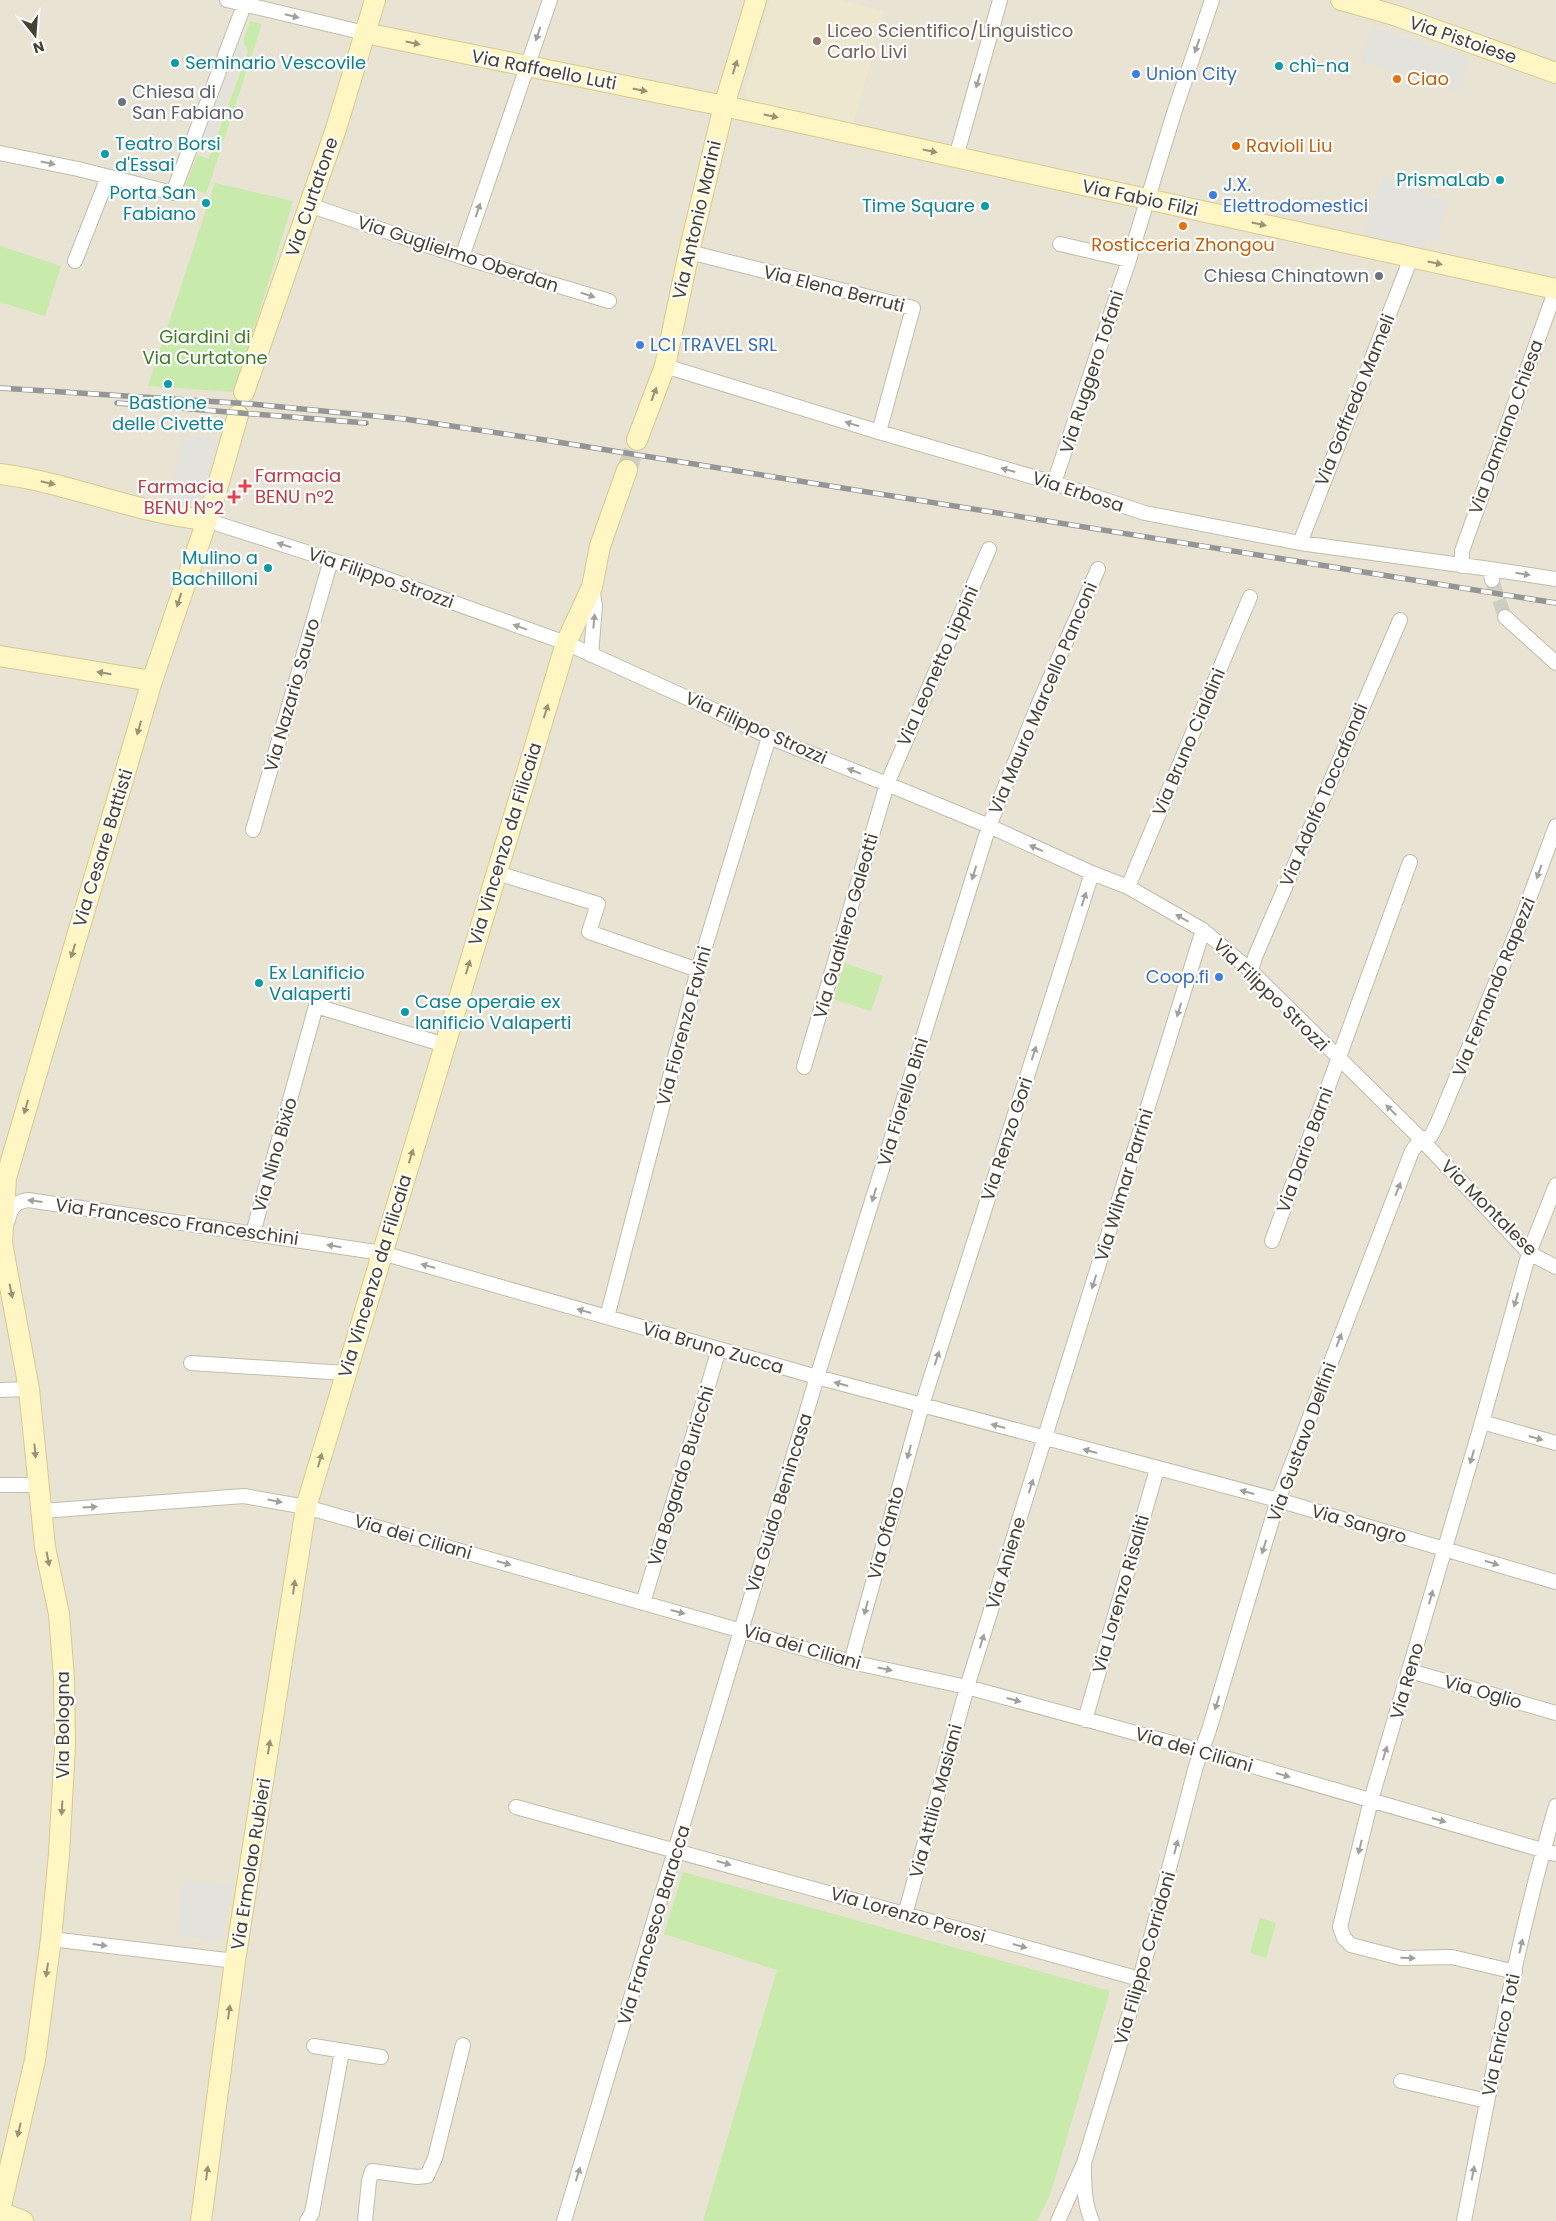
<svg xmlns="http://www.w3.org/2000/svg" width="1556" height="2221" font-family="Poppins,sans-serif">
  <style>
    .residential { fill: #e8e3d3 }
    .education { fill: #ede7ce }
    .green { fill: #c8eaab }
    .parking { fill: #e4e2dd }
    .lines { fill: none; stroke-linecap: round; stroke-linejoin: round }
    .street-tunnel { stroke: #d0cdc2; stroke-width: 14; stroke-dasharray: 14 7; stroke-linecap: butt }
    .secondary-tunnel { stroke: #d0cdc2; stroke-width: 20; stroke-dasharray: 20 10; stroke-linecap: butt }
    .street-casing { stroke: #c2bcaa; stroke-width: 16 }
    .secondary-casing { stroke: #d6ca92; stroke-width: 22 }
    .street { stroke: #fff; stroke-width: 14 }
    .secondary { stroke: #fff6c3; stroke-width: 20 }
    .rail-casing { stroke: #959595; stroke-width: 5.5 }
    .rail { stroke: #fff; stroke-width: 4; stroke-dasharray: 11; stroke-linecap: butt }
    .oneway { fill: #a2a09a }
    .oneway2 { fill: #999274 }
    .education-dot { fill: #8d6e63; stroke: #fff; stroke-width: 2 }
    .culture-dot { fill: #0f9aa8; stroke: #fff; stroke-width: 2 }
    .shop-dot { fill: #3f7fe0; stroke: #fff; stroke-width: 2 }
    .food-dot { fill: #e8710a; stroke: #fff; stroke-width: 2 }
    .worship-dot { fill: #6b7280; stroke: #fff; stroke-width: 2 }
    .health-dot { fill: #e0444e; stroke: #fff; stroke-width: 2 }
    .labels { text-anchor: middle; stroke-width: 4.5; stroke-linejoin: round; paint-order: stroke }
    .education-label { font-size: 18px; fill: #785e54; stroke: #fff; text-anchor: start }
    .street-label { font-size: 18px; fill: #464134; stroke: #fff }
    .culture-label { font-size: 18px; fill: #0d838f; stroke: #fff; text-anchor: start }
    .shop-label { font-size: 18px; fill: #366cbe; stroke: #fff; text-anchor: start }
    .food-label { font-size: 18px; fill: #c56008; stroke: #fff; text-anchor: start }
    .worship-label { font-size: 18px; fill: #5b616d; stroke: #fff; text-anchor: start }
    .park-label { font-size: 18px; fill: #3d7b24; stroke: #fff }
    .health-label { font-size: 18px; fill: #be3a42; stroke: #fff; text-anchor: start }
  </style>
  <rect width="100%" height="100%" fill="#f3f0e5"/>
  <!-- residential -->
  <path class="residential" d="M0,0h1556v2221h-1556z"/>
  <!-- education -->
  <path class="education" d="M770,0h71l43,11 -31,115 -103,-22 -4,-10 1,-9z"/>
  <!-- green -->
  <path class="green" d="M250,21l12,3 -56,170 -21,-7 12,-32 12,4 39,-108 -5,-9z
    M215,183l78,18 -58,191 -87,-6z
    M0,246l61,20 -16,50 -45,-14z
    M844,963l39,13 -12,35 -37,-12z
    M683,1872l427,119 -60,204 -13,26h-334l74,-251 -113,-36z
    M1260,1918l16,5 -10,35 -16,-5z"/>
  <!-- parking -->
  <path class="parking" d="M1372,28l97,31 -12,33 -96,-31z
    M240,41l5,9 -36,99 -9,-3z
    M1383,177l43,12 -2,5 23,8 -11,40 -8,-2 -4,10 -60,-14z
    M183,435l36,6 -12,46 -5,8 -12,12 -7,3 -16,-1z
    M183,1881l49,4 -11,55 -41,-4z"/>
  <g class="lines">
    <!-- street-tunnel -->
    <path class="street-tunnel" d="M1492,580l13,37"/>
    <!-- secondary-tunnel -->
    <path class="secondary-tunnel" d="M627,470l10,-30"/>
    <!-- street casing -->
    <g class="street-casing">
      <path id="street" d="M227,0l138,33
        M0,153l78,16 95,24 73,-193
        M956,157l44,-157
        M309,205l153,52 147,44
        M1060,244l69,16
        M689,252l224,56 -34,124
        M462,257l88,-257
        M75,261l33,-84
        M665,366l214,66 175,51 91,30 155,30 190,26 2,11
        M1054,483l75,-223 45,-147 38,-113
        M206,520l162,52 198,71 150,68 53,26 118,47 102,42 103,47 36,14 75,43 48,41 170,168 108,114 27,14
        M1300,543l111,-285
        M1462,566v-15l94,-262
        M1490,569l66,10
        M1505,617l51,46
        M591,655l4,-49 -3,-19
        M253,830l78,-270
        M497,873l101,31 -9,28 109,38
        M1128,887l122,-290
        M1251,971l4,-14 145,-337
        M804,1067l83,-283 102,-235
        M8,1220c3,-12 6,-18 20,-20l354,53 435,124 461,123 278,82
        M253,1233l63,-227 129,39
        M1272,1241l138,-379
        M607,1317l91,-347 71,-233
        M191,1363l155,10
        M0,1390l29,-1
        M1482,1422l74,21
        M0,1485h38
        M42,1511l202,-15 62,11 545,155 116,25 220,60 369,107
        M643,1603l76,-254
        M851,1662l71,-257 170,-532
        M1410,1671l146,42
        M1085,1720l72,-251
        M516,1807l624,172
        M905,1915l62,-228 236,-757
        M51,1939l184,22
        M1515,1972l-63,-15 -51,1 -50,-13 -7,-7 -4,-11 31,-127 111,-378 47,-169 27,-68
        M314,2046l67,11
        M1401,2081l86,20
        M1084,2166c0,19 0,37 8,55
        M307,2221l5,-8 30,-162
        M365,2221l4,-40 3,-10 45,6 10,-1 8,-18 28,-113
        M564,2221l253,-844 172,-551 50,-123 59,-134
        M1058,2221l26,-58 56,-184 56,-213 13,-36 69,-230 134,-349 9,-12 10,-3 7,-14 80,-193 38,-103
        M1464,2221c27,-139 52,-279 92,-415"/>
    </g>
    <!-- secondary casing -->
    <g class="secondary-casing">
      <path id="secondary" d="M1341,0l53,15 162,58
        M365,33l359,73 832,183
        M244,392l92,-263 39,-129
        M637,440l28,-74 24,-114 35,-146 32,-106
        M0,474c70,9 136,39 206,46
        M0,656l152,25
        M0,2210l35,-150 16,-121 8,-85 6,-108 -1,-67 -5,-65 -14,-67 -16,-158 -27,-146 4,-65 146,-497 61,-178 25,-88
        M0,2212l23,9
        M201,2221l34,-260 71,-454 260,-864 26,-56 8,-41 27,-76"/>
    </g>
    <!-- street -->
    <use href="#street" class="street"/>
    <!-- secondary -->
    <use href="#secondary" class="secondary"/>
    <!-- rail casing -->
    <g class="rail-casing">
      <path id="rail" d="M0,388l252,16 153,15 140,21 1011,163
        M117,403l249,20"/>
    </g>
    <!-- rail -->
    <use href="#rail" class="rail"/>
  </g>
  <!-- one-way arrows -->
  <defs><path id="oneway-solid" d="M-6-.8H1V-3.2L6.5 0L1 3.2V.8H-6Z" transform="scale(1.25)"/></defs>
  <g class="oneway">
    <use href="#oneway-solid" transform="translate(292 16) rotate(14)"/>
    <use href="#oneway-solid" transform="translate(538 34) rotate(109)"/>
    <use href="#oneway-solid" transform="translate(1197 46) rotate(109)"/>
    <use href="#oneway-solid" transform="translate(978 81) rotate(106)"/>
    <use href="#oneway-solid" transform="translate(48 163) rotate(12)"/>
    <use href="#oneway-solid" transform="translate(478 210) rotate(-71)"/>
    <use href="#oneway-solid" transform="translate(588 295) rotate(17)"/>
    <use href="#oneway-solid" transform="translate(852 424) rotate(-163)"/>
    <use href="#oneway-solid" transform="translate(1008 470) rotate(-164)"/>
    <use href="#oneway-solid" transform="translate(284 545) rotate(-162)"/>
    <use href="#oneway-solid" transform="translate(1523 574) rotate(9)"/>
    <use href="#oneway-solid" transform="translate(594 621) rotate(-85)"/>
    <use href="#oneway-solid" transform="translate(520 627) rotate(-160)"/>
    <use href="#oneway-solid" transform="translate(854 771) rotate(-158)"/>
    <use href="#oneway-solid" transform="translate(1036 848) rotate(-156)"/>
    <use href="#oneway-solid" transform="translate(1539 872) rotate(110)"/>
    <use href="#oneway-solid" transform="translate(974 873) rotate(107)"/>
    <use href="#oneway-solid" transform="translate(1084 899) rotate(-72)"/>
    <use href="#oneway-solid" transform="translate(1182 918) rotate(-150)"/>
    <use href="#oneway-solid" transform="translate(1179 1010) rotate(107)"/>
    <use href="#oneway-solid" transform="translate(1034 1053) rotate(-72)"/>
    <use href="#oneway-solid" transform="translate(1391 1110) rotate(-136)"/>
    <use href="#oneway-solid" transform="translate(1398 1189) rotate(-69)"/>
    <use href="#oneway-solid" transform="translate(874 1195) rotate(107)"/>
    <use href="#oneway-solid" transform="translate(35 1201) rotate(-173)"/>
    <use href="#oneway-solid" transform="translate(334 1246) rotate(-171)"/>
    <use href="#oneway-solid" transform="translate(428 1266) rotate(-164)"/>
    <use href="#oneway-solid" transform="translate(1094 1282) rotate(107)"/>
    <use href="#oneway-solid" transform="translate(1516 1300) rotate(106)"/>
    <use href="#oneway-solid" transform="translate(584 1311) rotate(-164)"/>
    <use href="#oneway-solid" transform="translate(1339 1340) rotate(-69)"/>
    <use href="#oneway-solid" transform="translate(937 1358) rotate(-72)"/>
    <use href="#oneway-solid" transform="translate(841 1384) rotate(-165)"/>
    <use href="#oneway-solid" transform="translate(998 1426) rotate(-165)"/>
    <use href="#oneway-solid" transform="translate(1536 1438) rotate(16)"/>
    <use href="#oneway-solid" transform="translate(1090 1451) rotate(-165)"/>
    <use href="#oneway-solid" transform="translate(909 1452) rotate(105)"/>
    <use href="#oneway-solid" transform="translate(1472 1457) rotate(106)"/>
    <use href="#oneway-solid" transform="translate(1031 1486) rotate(-73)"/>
    <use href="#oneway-solid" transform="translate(1247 1492) rotate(-165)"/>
    <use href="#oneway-solid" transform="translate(275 1501) rotate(11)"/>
    <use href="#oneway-solid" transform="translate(90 1507) rotate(-4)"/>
    <use href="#oneway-solid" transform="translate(1264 1547) rotate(107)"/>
    <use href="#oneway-solid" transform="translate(504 1563) rotate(16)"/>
    <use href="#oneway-solid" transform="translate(1492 1563) rotate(17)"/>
    <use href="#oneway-solid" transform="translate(1431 1597) rotate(-74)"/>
    <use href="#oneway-solid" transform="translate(866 1608) rotate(105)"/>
    <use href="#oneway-solid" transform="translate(678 1612) rotate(15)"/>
    <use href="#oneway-solid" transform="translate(982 1641) rotate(-73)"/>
    <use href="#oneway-solid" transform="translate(885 1669) rotate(12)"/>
    <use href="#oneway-solid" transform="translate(1014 1700) rotate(15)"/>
    <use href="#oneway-solid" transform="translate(1217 1703) rotate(107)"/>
    <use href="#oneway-solid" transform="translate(1385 1753) rotate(-73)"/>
    <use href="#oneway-solid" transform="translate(1283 1775) rotate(16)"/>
    <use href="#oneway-solid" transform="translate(1439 1820) rotate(16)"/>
    <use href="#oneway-solid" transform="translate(1176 1847) rotate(-76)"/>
    <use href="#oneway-solid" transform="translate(1360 1847) rotate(104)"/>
    <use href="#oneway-solid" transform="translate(724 1863) rotate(16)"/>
    <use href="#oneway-solid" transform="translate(100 1945) rotate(7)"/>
    <use href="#oneway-solid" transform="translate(1020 1946) rotate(15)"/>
    <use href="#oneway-solid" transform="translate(1521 1946) rotate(-77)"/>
    <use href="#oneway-solid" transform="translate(1408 1958) rotate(1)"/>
    <use href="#oneway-solid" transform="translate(1473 2173) rotate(-79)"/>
    <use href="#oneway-solid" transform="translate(578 2174) rotate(-73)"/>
  </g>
  <g class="oneway2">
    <use href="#oneway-solid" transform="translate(413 43) rotate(12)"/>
    <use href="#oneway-solid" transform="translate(735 67) rotate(-73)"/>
    <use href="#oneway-solid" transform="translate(640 90) rotate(11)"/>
    <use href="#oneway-solid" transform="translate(771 116) rotate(12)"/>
    <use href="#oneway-solid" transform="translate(930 151) rotate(12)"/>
    <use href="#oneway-solid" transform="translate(1259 224) rotate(12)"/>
    <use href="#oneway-solid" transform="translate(1435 263) rotate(12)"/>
    <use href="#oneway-solid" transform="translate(654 394) rotate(-69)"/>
    <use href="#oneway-solid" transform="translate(48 483) rotate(13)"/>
    <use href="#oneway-solid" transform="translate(179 600) rotate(108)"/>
    <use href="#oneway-solid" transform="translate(104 673) rotate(-171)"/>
    <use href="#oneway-solid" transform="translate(546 711) rotate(-73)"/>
    <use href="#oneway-solid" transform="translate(139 728) rotate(106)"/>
    <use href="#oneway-solid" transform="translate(73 951) rotate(107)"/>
    <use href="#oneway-solid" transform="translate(468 967) rotate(-73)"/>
    <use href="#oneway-solid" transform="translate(26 1107) rotate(106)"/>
    <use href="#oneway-solid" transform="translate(411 1156) rotate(-73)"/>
    <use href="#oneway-solid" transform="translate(11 1291) rotate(79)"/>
    <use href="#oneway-solid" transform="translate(35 1451) rotate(85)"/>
    <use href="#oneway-solid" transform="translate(320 1460) rotate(-74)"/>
    <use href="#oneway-solid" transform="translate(48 1559) rotate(79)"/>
    <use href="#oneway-solid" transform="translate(294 1587) rotate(-82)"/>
    <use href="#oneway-solid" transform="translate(269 1747) rotate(-81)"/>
    <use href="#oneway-solid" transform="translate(62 1808) rotate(93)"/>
    <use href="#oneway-solid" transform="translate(47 1970) rotate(98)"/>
    <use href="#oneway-solid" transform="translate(229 2012) rotate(-82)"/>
    <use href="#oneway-solid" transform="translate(19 2130) rotate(103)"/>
    <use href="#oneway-solid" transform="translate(207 2173) rotate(-82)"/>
  </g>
  <!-- markers -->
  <circle class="education-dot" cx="817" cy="41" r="5"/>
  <g class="culture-dot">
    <circle cx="175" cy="63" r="5"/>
    <circle cx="1279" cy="66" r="5"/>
    <circle cx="105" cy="154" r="5"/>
    <circle cx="1500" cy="180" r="5"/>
    <circle cx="206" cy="203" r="5"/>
    <circle cx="985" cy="206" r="5"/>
    <circle cx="168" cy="384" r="5"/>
    <circle cx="268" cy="568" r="5"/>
    <circle cx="259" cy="983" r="5"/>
    <circle cx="405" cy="1012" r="5"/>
  </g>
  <g class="shop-dot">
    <circle cx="1136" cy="74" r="5"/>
    <circle cx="1213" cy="195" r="5"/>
    <circle cx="640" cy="345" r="5"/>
    <circle cx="1219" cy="977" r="5"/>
  </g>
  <g class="food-dot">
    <circle cx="1397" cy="79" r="5"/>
    <circle cx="1236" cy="146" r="5"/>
    <circle cx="1183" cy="226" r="5"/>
  </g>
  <g class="worship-dot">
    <circle cx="122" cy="102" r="5"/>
    <circle cx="1379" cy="276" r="5"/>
  </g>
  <g class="health-dot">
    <path d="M242.5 478.5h5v5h5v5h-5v5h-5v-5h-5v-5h5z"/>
    <path d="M231.5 489.5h5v5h5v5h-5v5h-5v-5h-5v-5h5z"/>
  </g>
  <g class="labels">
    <!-- education labels -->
    <g class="education-label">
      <text x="827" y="37">Liceo Scientifico/Linguistico<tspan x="827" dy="21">Carlo Livi</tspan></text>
    </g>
    <!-- street labels -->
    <g class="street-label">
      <text transform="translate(1463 40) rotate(19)" y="6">Via Pistoiese</text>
      <text transform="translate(544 70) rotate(11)" y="6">Via Raffaello Luti</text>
      <text transform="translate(312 197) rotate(-71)" y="6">Via Curtatone</text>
      <text transform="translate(1140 198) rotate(12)" y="6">Via Fabio Filzi</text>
      <text transform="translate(697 220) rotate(-77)" y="6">Via Antonio Marini</text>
      <text transform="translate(458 254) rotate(18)" y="6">Via Guglielmo Oberdan</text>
      <text transform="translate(834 289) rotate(14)" y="6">Via Elena Berruti</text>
      <text transform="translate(1092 372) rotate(-72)" y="6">Via Ruggero Tofani</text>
      <text transform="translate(1355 400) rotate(-68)" y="6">Via Goffredo Mameli</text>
      <text transform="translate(1506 427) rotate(-70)" y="6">Via Damiano Chiesa</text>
      <text transform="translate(1078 492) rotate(18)" y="6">Via Erbosa</text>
      <text transform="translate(381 578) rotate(19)" y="6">Via Filippo Strozzi</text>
      <text transform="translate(938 666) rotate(-66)" y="6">Via Leonetto Lippini</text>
      <text transform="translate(292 695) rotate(-74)" y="6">Via Nazario Sauro</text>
      <text transform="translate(1043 698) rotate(-67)" y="6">Via Mauro Marcello Panconi</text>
      <text transform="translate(756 728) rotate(24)" y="6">Via Filippo Strozzi</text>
      <text transform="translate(1189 742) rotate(-67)" y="6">Via Bruno Cialdini</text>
      <text transform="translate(1324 795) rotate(-67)" y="6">Via Adolfo Toccafondi</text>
      <text transform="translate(505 844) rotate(-73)" y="6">Via Vincenzo da Filicaia</text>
      <text transform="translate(103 848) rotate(-73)" y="6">Via Cesare Battisti</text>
      <text transform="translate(846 926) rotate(-74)" y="6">Via Gualtiero Galeotti</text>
      <text transform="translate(1494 987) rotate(-68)" y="6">Via Fernando Rapezzi</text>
      <text transform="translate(1271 995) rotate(44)" y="6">Via Filippo Strozzi</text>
      <text transform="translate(684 1026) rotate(-75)" y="6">Via Fiorenzo Favini</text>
      <text transform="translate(903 1102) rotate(-73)" y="6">Via Fiorello Bini</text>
      <text transform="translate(1007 1139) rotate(-72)" y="6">Via Renzo Gori</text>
      <text transform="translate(1305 1150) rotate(-70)" y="6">Via Dario Barni</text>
      <text transform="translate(275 1155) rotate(-74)" y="6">Via Nino Bixio</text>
      <text transform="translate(1124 1185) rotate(-73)" y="6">Via Wilmar Parrini</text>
      <text transform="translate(1489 1208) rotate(45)" y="6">Via Montalese</text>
      <text transform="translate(177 1222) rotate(8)" y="6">Via Francesco Franceschini</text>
      <text transform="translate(375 1276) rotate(-73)" y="6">Via Vincenzo da Filicaia</text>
      <text transform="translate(713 1348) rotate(16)" y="6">Via Bruno Zucca</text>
      <text transform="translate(1302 1442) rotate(-70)" y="6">Via Gustavo Delfini</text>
      <text transform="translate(681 1476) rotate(-73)" y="6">Via Bogardo Buricchi</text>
      <text transform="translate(779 1503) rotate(-73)" y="6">Via Guido Benincasa</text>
      <text transform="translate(1359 1524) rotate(16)" y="6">Via Sangro</text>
      <text transform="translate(886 1533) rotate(-75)" y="6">Via Ofanto</text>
      <text transform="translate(413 1537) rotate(16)" y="6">Via dei Ciliani</text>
      <text transform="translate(1006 1563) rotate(-73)" y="6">Via Aniene</text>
      <text transform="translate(1121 1594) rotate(-74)" y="6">Via Lorenzo Risaliti</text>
      <text transform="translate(802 1647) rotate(16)" y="6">Via dei Ciliani</text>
      <text transform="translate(1407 1681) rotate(-74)" y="6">Via Reno</text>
      <text transform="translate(1483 1692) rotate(16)" y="6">Via Oglio</text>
      <text transform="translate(63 1725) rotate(-90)" y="6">Via Bologna</text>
      <text transform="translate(1194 1750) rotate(16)" y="6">Via dei Ciliani</text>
      <text transform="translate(936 1801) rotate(-75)" y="6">Via Attilio Masiani</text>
      <text transform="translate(251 1864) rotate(-81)" y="6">Via Ermolao Rubieri</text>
      <text transform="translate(908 1915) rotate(16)" y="6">Via Lorenzo Perosi</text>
      <text transform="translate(654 1925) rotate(-73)" y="6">Via Francesco Baracca</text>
      <text transform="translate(1145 1958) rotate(-74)" y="6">Via Filippo Corridoni</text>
      <text transform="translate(1501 2035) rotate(-78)" y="6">Via Enrico Toti</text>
    </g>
    <!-- culture labels -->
    <g class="culture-label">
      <text x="185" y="69">Seminario Vescovile</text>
      <text x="1289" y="72">chì-na</text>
      <text x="115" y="150">Teatro Borsi<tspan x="115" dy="21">d'Essai</tspan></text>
      <text x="1490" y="186" text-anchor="end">PrismaLab</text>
      <text x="196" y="199" text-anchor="end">Porta San<tspan x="196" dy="21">Fabiano</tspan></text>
      <text x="975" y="212" text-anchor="end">Time Square</text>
      <text x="168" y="409" text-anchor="middle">Bastione<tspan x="168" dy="21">delle Civette</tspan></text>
      <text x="258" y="564" text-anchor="end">Mulino a<tspan x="258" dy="21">Bachilloni</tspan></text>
      <text x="269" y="979">Ex Lanificio<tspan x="269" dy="21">Valaperti</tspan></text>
      <text x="415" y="1008">Case operaie ex<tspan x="415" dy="21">lanificio Valaperti</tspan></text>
    </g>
    <!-- shop labels -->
    <g class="shop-label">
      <text x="1146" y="80">Union City</text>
      <text x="1223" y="191">J.X.<tspan x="1223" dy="21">Elettrodomestici</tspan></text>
      <text x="650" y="351">LCI TRAVEL SRL</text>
      <text x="1209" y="983" text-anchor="end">Coop.fi</text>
    </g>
    <!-- food labels -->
    <g class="food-label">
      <text x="1407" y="85">Ciao</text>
      <text x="1246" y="152">Ravioli Liu</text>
      <text x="1183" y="251" text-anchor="middle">Rosticceria Zhongou</text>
    </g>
    <!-- worship labels -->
    <g class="worship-label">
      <text x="132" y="98">Chiesa di<tspan x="132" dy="21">San Fabiano</tspan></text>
      <text x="1369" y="282" text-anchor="end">Chiesa Chinatown</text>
    </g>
    <!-- park labels -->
    <g class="park-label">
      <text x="205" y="343">Giardini di<tspan x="205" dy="21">Via Curtatone</tspan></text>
    </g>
    <!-- health labels -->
    <g class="health-label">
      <text x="255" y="482">Farmacia<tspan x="255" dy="21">BENU n°2</tspan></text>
      <text x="224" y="493" text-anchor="end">Farmacia<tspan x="224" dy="21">BENU N°2</tspan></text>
    </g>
  </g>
  <!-- north arrow -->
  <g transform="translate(35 35) rotate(163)" stroke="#ffffff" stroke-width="4" paint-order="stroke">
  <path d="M0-4L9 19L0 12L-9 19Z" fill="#464134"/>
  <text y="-8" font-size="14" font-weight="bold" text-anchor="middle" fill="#464134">N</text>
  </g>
</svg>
